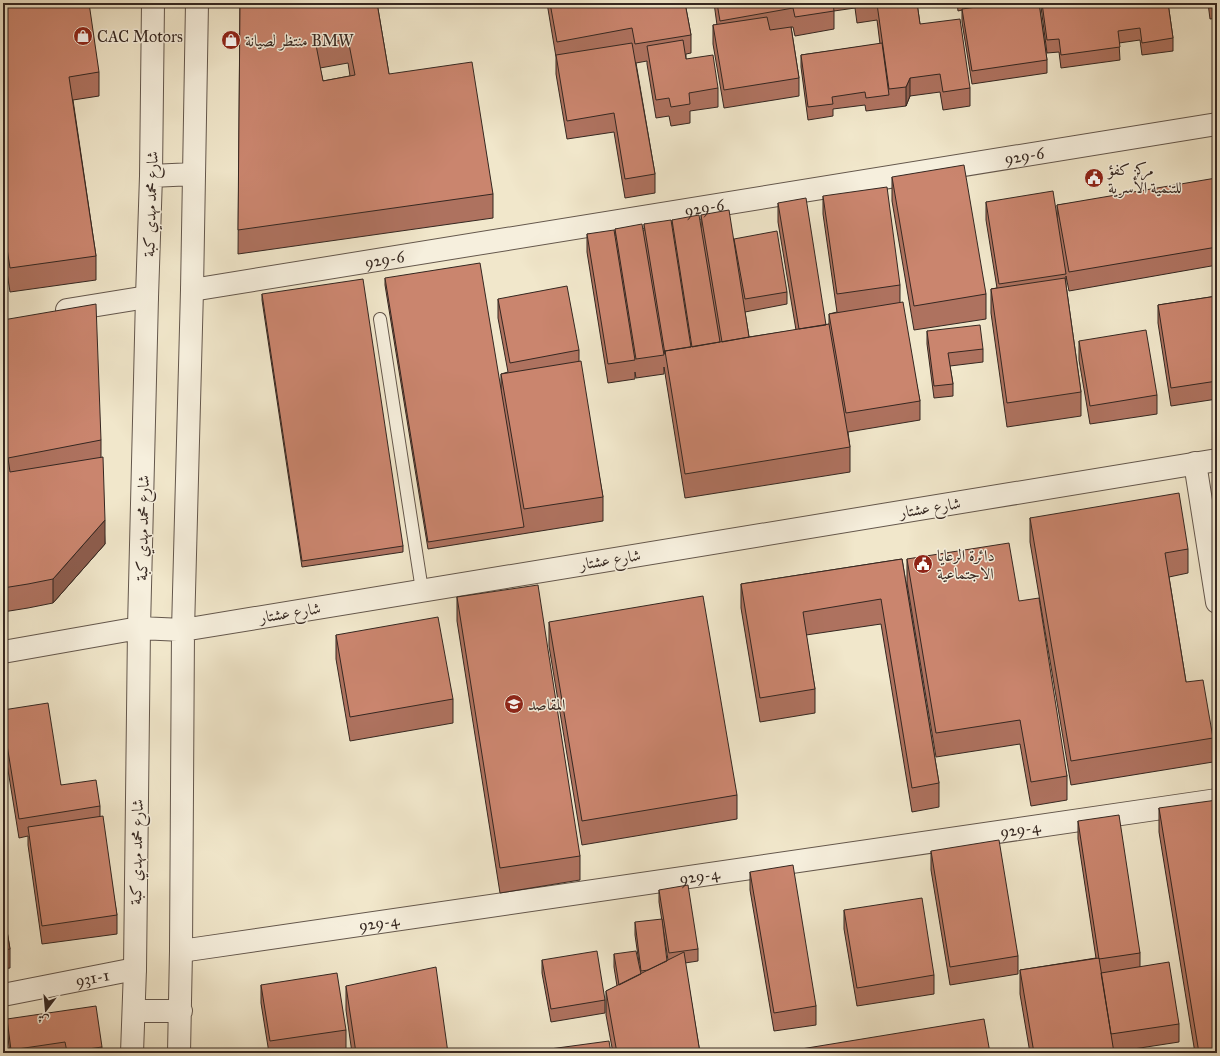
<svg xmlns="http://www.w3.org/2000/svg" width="1220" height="1056" font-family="'IM FELL Great Primer',Amiri,serif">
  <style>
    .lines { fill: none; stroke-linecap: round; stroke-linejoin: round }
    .service-casing { stroke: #64574c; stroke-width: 14 }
    .minor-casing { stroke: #64574c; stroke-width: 24 }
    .tertiary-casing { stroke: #64574c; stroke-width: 24 }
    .service { stroke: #f6efdd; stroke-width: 12 }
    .minor { stroke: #f6efdd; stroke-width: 22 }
    .tertiary { stroke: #f6efdd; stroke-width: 22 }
    .wall { fill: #ae725f; stroke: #352721; fill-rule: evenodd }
    .shaded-wall { fill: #8d5d4d; stroke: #352721 }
    .building { fill: #ca856e; stroke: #352721; fill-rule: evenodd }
    .labels { text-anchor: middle; stroke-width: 3; stroke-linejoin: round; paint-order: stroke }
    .poi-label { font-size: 16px; fill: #352721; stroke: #f6efdd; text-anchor: start }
    .street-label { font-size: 16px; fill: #352721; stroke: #f6efdd }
  </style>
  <rect width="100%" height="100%" fill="#f1e7cb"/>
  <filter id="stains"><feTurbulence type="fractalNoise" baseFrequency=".005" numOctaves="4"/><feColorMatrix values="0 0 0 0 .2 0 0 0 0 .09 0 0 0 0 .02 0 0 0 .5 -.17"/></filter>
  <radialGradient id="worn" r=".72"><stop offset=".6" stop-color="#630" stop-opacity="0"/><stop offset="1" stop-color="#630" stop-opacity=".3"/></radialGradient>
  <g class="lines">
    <!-- service casing -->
    <g class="service-casing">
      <path id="service" d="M380,319l42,271"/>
    </g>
    <!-- minor casing -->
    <g class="minor-casing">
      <g id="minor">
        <path id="s1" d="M192,290l1025,-166"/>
        <path d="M67,310l80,-13"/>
        <path d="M1195,463l22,139"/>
        <path id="s2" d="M181,951l1036,-151"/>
        <path id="s3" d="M3,995l132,-26"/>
      </g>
    </g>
    <!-- tertiary casing -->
    <g class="tertiary-casing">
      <path id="tertiary" d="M151,176l43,-2
        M3,652l136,-24 44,2 1034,-170
        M134,1011h47
        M132,1053l3,-84 4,-341 8,-331 4,-121 2,-173
        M179,1053l2,-102 2,-321 9,-340 5,-287"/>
    </g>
    <!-- service -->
    <use href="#service" class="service"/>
    <!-- minor -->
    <use href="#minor" class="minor"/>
    <!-- tertiary -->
    <use href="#tertiary" class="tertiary"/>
  </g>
  <!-- wall -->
  <path class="wall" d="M3,3l96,69v24l-26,4 23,156v24l-86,12 -7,-46z
    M240,3h137l12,71 104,120v24l-255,36zM348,63l2,13 -27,5 -3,-13z
    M547,3h138l6,32v18l-5,1v5l32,29v19l-28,4v12l-19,3 -2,-10 -13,2 -9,-54v-3l-11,2 19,111v19l-30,5 -11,-66 -47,7 -11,-65v-17z
    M714,3h203l3,21 50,64v18l-27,4 -3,-18 -30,4 -4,10 -40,5 -1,-6 -32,4v7l-25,4 -7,-53v-12l79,-11 -3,-24 -20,3 -2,-15 -21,3v18l-39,7 -2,-9h-2l8,51v18l-75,12 -11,-64v-19h4z
    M957,3h82l8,57v13l-75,11 -10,-62v-12l-4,1z
    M1041,3h127l5,35v13l-31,4 -2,-15 -21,3 1,17 -59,8 -2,-16 -12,1 -6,-46z
    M1208,3h9v15l-7,1z
    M892,177l94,117v25l-72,11 -22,-129z
    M1217,185v80l-148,26 -3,-15v9l15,107v24l-74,11 -16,-114v-24l6,-1 -11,-68v-18l71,16v-13z
    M823,196l77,89v17l20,99v19l-72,12 2,15v25l-165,26 -21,-131v7l-28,4 -1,-6v7l-27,4 -21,-131v-18l28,2v-7l29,2v-7l28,3v-7l29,8v-13l33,28v-4l53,53v12l-42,8 4,25 47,-7 -18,-108v-19l48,122 3,-1v-10l8,-2 -14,-98z
    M385,278l116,112v-16l7,-2 -10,-54v-19l81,51v11l24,136v24l-175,28 -43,-264z
    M262,294l141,252v6l-101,15 -40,-267z
    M1217,296v103l-46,7 -13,-83v-18z
    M3,320l98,120v17l4,87 -52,59 -25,5 -25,4z
    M927,331l56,18v13l-33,4 3,18v12l-19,2 -7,-54z
    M1079,341l78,54v19l-67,10 -11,-64z
    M1030,518l158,31v24l-19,4 17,105 27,56v24l-142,23 -41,-243z
    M902,559l37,224v24l-27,5 -31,-188 -75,11 9,54v24l-55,9 -19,-114v-24z
    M907,559l112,42 48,175v24l-36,6 -11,-62 -84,13 -29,-174z
    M457,597l123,259v24l-80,13 -43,-272z
    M549,622l188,173v24l-155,26 -33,-199z
    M336,635l117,64v24l-103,18 -14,-82z
    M3,710l58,75 39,21v11l17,98v19l-75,10 -14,-99v-9l-9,2 -16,-99z
    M1159,808l58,245h-22l-36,-221z
    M1078,821l62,132v14l39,57v18l-65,10v1h-84l-10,-59v-24l76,-12 -18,-119z
    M931,851l87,105v18l-68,11 -19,-115z
    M750,872l66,134v19l-42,6 -24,-141z
    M659,890l39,59v12l-13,2 15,90h-87l-7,-38v-24l11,-5 -3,-19v-13l25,9 -4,-28v-13l32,39 1,-1 -9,-58z
    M3,907l7,42v19l-7,1z
    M844,910l90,65v19l-77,12 -13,-77z
    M542,960l63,40v13l-54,9 -9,-49z
    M261,985l85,45v19l-29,4h-48l-8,-50z
    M346,986l102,67h-96l-6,-43z
    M7,1019l95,28v6h-92l-3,-22z"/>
  <!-- shaded-wall -->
  <path class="shaded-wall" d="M910,78v18l-4,10v-19z
    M105,520v24l-52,59v-24z"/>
  <!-- building -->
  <path class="building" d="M3,3h86l10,69 -30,5 27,179 -86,12 -7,-46z
    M240,3h137l12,71 83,-12 21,132 -255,36zM348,39l7,36 -32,6 -7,-36z
    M550,3h135l6,32 -56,9 -3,-16 -75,14z
    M717,3h116l1,8 -39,6 -2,-9 -73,13z
    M857,3h10l-10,1z
    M887,3h30l3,21 40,-5 10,69 -27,4 -3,-18 -30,4 -4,9 -17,2 -12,-85z
    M1006,3h33l8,57 -75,11 -10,-62z
    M1042,3h126l5,35 -31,5 -2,-15 -22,3 2,16 -59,8 -2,-16 -12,1z
    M767,17l3,13 21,-3 8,51 -75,12 -11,-65z
    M683,40l3,19 27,-4 5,33 -29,5 1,11 -19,3 -2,-9 -13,2 -9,-54z
    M632,43l23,131 -30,5 -11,-66 -47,8 -11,-66z
    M882,43l7,52 -23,3 -1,-6 -33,5 1,7 -25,3 -7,-52z
    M964,165l22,129 -72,12 -22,-129z
    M1216,178l1,7v62l-148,25 -12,-67z
    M887,187l13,98 -63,9 -14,-98z
    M1053,191l13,83 -67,10 -13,-82z
    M806,198l20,127 -27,4 -21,-126z
    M729,210l20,127 -27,5 -21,-127z
    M699,215l21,127 -28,5 -20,-127z
    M671,220l20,127 -26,4v3l-21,-130z
    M642,224l22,131 -28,4 -21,-130z
    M614,230l21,130 -27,4 -21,-130z
    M777,231l10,61 -42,7 -11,-60z
    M480,263l44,264 -96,15 -43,-264z
    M1065,278l16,114 -74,11 -16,-114z
    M363,279l40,267 -101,15 -40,-267z
    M567,286l12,64 -69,13 -12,-64z
    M1217,296v85l-46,7 -13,-83z
    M903,302l17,99 -74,12 -17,-99z
    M96,304l5,136 -93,18 2,14 93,-15 2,63 -52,59 -25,5 -25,4v-268z
    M829,324l21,123 -165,27 -20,-123z
    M980,325l3,24 -35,4 5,31 -19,2 -7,-55z
    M1146,330l11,65 -67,11 -11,-65z
    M581,361l22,136 -79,12 -23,-135z
    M1179,493l9,56 -23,4 21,129 17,-2 10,58 -142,23 -41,-243z
    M1009,543l10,58 20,-3 28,178 -36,6 -11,-62 -84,13 -29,-174z
    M902,559l37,224 -27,5 -31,-189 -78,13 12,77 -55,9 -19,-114z
    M538,585l42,271 -80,12 -43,-271z
    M703,596l34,199 -155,26 -33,-199z
    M438,617l15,82 -103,18 -14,-82z
    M48,703l13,82 35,-5 4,26 -81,13 -16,-99v-10z
    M1217,800v253h-18l-40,-245z
    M1119,815l21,138 -41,6 -21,-138z
    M103,816l14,99 -75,11 -14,-99z
    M999,840l19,116 -68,11 -19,-116z
    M793,865l23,141 -42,7 -24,-141z
    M688,885l10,64 -29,4 -10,-63z
    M922,898l12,77 -77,13 -13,-78z
    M3,907l7,42 -7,1z
    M662,919l5,42 -19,9 -7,1 -6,-49z
    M597,951l8,49 -54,9 -9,-49z
    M636,951l5,23 -22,11 -5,-31z
    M684,952l16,101h-83l-11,-62z
    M1099,958l15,95h-80l-14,-83z
    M1169,962l10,62 -68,10 -10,-61z
    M436,967l12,86h-92l-10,-67z
    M337,973l9,57 -76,11 -9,-56z
    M96,1006l6,41 -35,5 -2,-10 -54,8 -4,-31z
    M984,1019l6,34h-194l-1,-3z
    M609,1041l2,12h-76v-2z"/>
  <!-- icons -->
  <defs>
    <g id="shop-disc" transform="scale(1)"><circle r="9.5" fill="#8f2418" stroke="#f6efdd"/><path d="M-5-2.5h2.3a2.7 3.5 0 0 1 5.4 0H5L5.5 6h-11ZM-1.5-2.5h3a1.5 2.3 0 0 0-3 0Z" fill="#fff"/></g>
    <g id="civic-disc" transform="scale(1)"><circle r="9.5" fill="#8f2418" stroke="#f6efdd"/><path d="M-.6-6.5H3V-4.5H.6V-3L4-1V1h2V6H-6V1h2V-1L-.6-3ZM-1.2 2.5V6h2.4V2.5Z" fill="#fff"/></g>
    <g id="school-disc" transform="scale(1)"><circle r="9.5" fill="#8f2418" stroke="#f6efdd"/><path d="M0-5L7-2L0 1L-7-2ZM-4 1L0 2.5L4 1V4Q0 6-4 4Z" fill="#fff"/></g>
  </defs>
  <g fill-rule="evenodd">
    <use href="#shop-disc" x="83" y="36"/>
    <use href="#shop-disc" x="231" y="40"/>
    <use href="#civic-disc" x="1094" y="178"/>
    <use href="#civic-disc" x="923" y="564"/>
    <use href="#school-disc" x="514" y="704"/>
  </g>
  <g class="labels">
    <!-- poi labels -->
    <g class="poi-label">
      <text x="97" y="42">CAC Motors</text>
      <text x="245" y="46">منتظر لصيانة BMW</text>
      <text x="1108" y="175">مركز كفؤ<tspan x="1108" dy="18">للتنمية الأسرية</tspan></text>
      <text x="937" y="561">دائرة الرعايا<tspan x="937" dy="18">الاجتماعية</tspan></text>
      <text x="528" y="710">المقاصد</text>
    </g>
    <!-- street labels -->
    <g class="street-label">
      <text dy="6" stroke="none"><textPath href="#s1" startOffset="843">929-6</textPath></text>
      <text transform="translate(150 204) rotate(-88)" y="6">شارع محمد مهدي كبة</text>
      <text dy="6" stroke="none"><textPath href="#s1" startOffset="519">929-6</textPath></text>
      <text dy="6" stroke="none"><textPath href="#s1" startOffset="195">929-6</textPath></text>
      <text transform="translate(930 507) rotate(-9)" y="6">شارع عشتار</text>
      <text transform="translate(142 528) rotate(-89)" y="6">شارع محمد مهدي كبة</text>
      <text transform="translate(610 559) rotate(-9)" y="6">شارع عشتار</text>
      <text transform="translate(290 612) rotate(-9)" y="6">شارع عشتار</text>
      <text dy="6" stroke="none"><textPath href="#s2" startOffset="848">929-4</textPath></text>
      <text transform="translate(136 852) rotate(-89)" y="6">شارع محمد مهدي كبة</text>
      <text dy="6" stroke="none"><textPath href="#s2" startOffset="524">929-4</textPath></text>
      <text dy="6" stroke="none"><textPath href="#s2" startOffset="200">929-4</textPath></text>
      <text dy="6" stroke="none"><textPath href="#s3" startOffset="91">931-1</textPath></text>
    </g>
  </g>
  <!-- margin -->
  <rect width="1220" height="1056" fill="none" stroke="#f1e7cb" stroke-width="16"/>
  <rect x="4" y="4" width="1212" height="1048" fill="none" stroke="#352721" stroke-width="2"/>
  <rect x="8" y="8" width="1204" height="1040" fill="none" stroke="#352721"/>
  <!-- north arrow -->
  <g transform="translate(46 1010) rotate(196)" stroke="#f6efdd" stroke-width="3" paint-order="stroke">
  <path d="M0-3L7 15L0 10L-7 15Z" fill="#352721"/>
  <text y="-6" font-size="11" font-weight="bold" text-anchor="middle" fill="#352721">ش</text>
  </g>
  <rect width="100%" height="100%" filter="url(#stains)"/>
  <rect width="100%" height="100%" fill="url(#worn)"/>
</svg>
